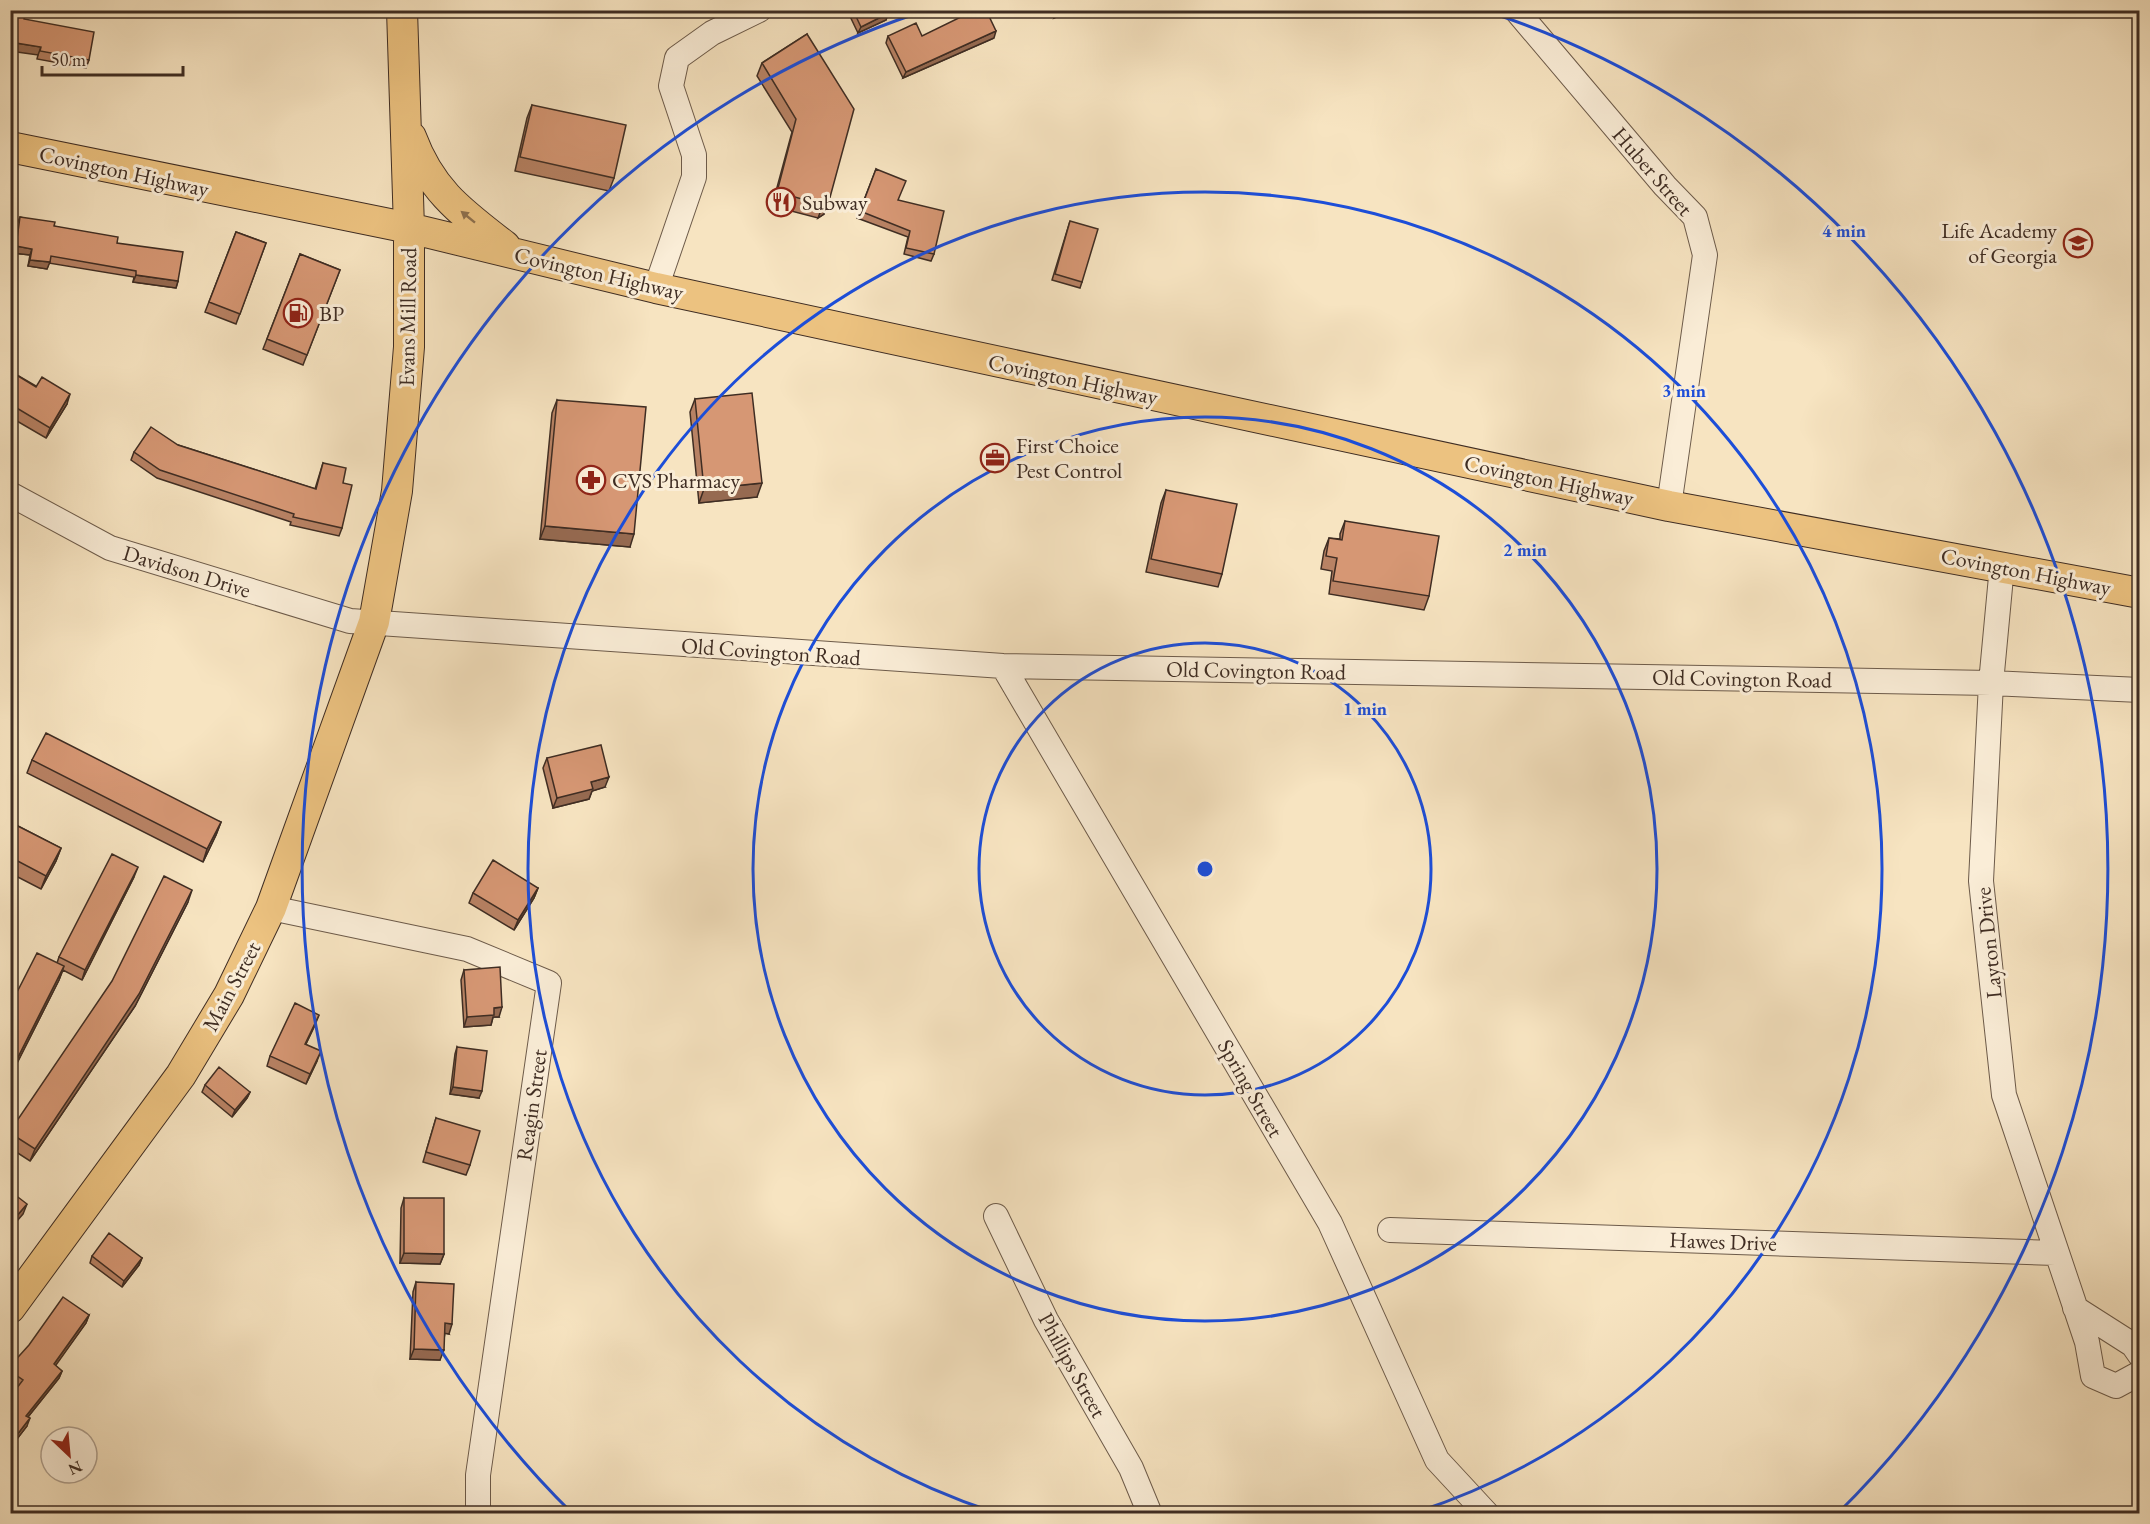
<svg xmlns="http://www.w3.org/2000/svg" width="2150" height="1524" font-family="'EB Garamond',serif">
  <style>
    .lines { fill: none; stroke-linecap: round; stroke-linejoin: round }
    .minor-casing { stroke: #6d5b4a; stroke-width: 26 }
    .major-casing { stroke: #3f2d23; stroke-width: 32 }
    .minor { stroke: #faedd7; stroke-width: 24 }
    .major { stroke: #ecc280; stroke-width: 30 }
    .wall { fill: #b88264; stroke: #3f2d23; stroke-width: 1.5 }
    .shaded-wall { fill: #966a51; stroke: #3f2d23; stroke-width: 1.5 }
    .building { fill: #d69774; stroke: #3f2d23; stroke-width: 1.5 }
    .oneway { fill: #8d704d }
    .ring { fill: none; stroke: #1d4ed8; stroke-width: 3 }
    .labels { text-anchor: middle; stroke-width: 6; stroke-linejoin: round; paint-order: stroke }
    .street-label { font-size: 22px; fill: #3f2d23; stroke: #faedd7 }
    .poi-label { font-size: 22px; fill: #3f2d23; stroke: #faedd7; text-anchor: start }
    .centre { fill: #1d4ed8; stroke: #faedd7; stroke-width: 3 }
    .ring-label { font-size: 18px; text-anchor: middle; font-weight: bold; fill: #1d4ed8; stroke: #faedd7; stroke-width: 6; stroke-linejoin: round; paint-order: stroke }
  </style>
  <rect width="100%" height="100%" fill="#f7e4c1"/>
  <filter id="stains"><feTurbulence type="fractalNoise" baseFrequency=".00333" numOctaves="4"/><feColorMatrix values="0 0 0 0 .2 0 0 0 0 .09 0 0 0 0 .02 0 0 0 .5 -.17"/></filter>
  <radialGradient id="worn" r=".72"><stop offset=".6" stop-color="#630" stop-opacity="0"/><stop offset="1" stop-color="#630" stop-opacity=".3"/></radialGradient>
  <g class="lines">
    <!-- minor casing -->
    <g class="minor-casing">
      <path id="minor" d="M1516,10l149,176 30,31 10,38 -36,251
        M656,288l38,-111v-22l-23,-69 6,-28 35,-25 47,-23
        M10,494l100,54 240,73 653,45 988,17 149,7
        M2002,566l-11,117 -10,198 23,214 83,247 6,34 23,10 24,-13
        M1003,666l327,557 107,237 50,54
        M271,908l196,41 82,34 -71,492v39
        M996,1216l50,104 85,148 19,46
        M1390,1230l665,23
        M2075,1308l58,37 7,10"/>
    </g>
    <!-- major casing -->
    <g class="major-casing">
      <path id="major" d="M411,137c20,54 50,75 94,109
        M10,147l399,81 247,60 1013,218 471,87
        M10,1308l171,-233 48,-80 42,-87 103,-286 23,-131 12,-144v-119l-7,-218"/>
    </g>
    <!-- minor -->
    <use href="#minor" class="minor"/>
    <!-- major -->
    <use href="#major" class="major"/>
  </g>
  <!-- wall -->
  <path class="wall" d="M847,10h40l-1,10 -28,13z
    M1051,10h21l-18,8z
    M24,19l65,41 -3,8 -49,-9 1,-4z
    M807,34l17,180 -6,4 -46,-12 20,-74 -35,-56 5,-13z
    M888,36h34l72,2 -91,40 -17,-35z
    M532,105l82,73 -5,13 -94,-20 12,-53z
    M876,169l22,31 36,54 -3,7 -27,-7 4,-17 -51,-19z
    M20,217l97,26 61,38 -2,7 -43,-6 1,-5 -85,-14 -2,6 -19,-3 2,-11 -17,-2 4,-29z
    M1070,221l12,61 -2,6 -28,-8z
    M236,232l30,11 -30,81 -31,-12z
    M300,254l40,16 -37,95 -40,-16z
    M10,371l57,33 -21,34 -36,-21z
    M695,399l62,98 -58,6 -9,-91z
    M557,400l73,147 -90,-8 12,-126z
    M178,445l137,44 8,-26 20,20 -1,45 -3,8 -49,-11 1,-3 -134,-44 -26,-18 3,-8z
    M1166,490l56,84 -4,13 -72,-15 15,-69z
    M1345,521l84,75 -5,14 -95,-16 3,-23 -11,-2 3,-18 5,-13 11,1v-5z
    M547,758l58,29 -13,4 -3,8 -36,9 -10,-40z
    M32,760l189,62 -5,13 -13,27 -176,-89z
    M10,822l51,26 -5,13 -15,28 -31,-16z
    M134,877l-52,103 -19,-10 -4,10 -49,97v-71l47,-43 2,-6z
    M538,888l-4,10 -20,32 -45,-27 4,-10z
    M188,902l-53,104 -105,155 -20,-13v-17z
    M464,970l35,47h-6l-2,8 -27,2 -3,-47z
    M315,1025l-9,19 11,17 -11,23 -39,-18 3,-10z
    M457,1047l22,51 -29,-4 5,-40z
    M205,1085l45,7 -3,6 -15,19 -30,-25z
    M436,1118l34,47 -4,10 -43,-13z
    M404,1198l40,56 -4,10 -40,-1 1,-55z
    M92,1256l50,2 -3,7 -17,22 -32,-24z
    M416,1282l33,52 -4,-1 -5,27 -30,-1 3,-67z
    M89,1315l-3,8 -31,42 7,6 -3,7 -31,39 -1,9 -17,22v-51l8,-10 -8,-6v-15z"/>
  <!-- shaded-wall -->
  <path class="shaded-wall" d="M522,10h50l-51,5z
    M1059,10h13l-18,8 3,-7z
    M889,13l-3,7 -28,13 3,-6z
    M996,31l-2,7 -91,40 3,-6z
    M10,42l31,5 -3,8 -28,-4z
    M829,201l-5,13 -6,4 5,-13z
    M16,246l16,3 -2,6 -17,-2z
    M30,260l20,2 -3,7 -19,-3z
    M136,275l42,6 -2,7 -43,-6z
    M17,327l-4,10 -3,3v-6z
    M70,394l-3,10 -21,34 4,-10z
    M762,483l-5,14 -58,6 5,-14z
    M545,526l89,8 -4,13 -90,-8z
    M609,777l-4,10 -13,4 -3,8 -36,9 4,-10 34,-16z
    M221,822l-5,13 -13,27 4,-13z
    M61,848l-5,13 -15,28 5,-13z
    M138,867l-4,10 -52,103 3,-10z
    M538,888l-4,10 -20,32 4,-10z
    M192,890l-4,12 -53,104 -105,155 5,-12z
    M64,966l-5,14 -49,97v-4z
    M502,1007l-3,10h-6l-2,8 -27,2 3,-10 27,-9z
    M319,1015l-4,10 -14,29 4,-10z
    M321,1051l-4,10 -11,23 4,-10z
    M453,1087l29,4 -3,7 -29,-4z
    M250,1092l-3,6 -15,19 3,-7z
    M27,1204l-4,10 -13,15v-5z
    M404,1253l40,1 -4,10 -40,-1z
    M142,1258l-3,7 -17,22 2,-6z
    M89,1315l-3,8 -35,49 3,-8z
    M445,1323l7,1 -3,10 -7,-1z
    M414,1349l30,1 -4,10 -30,-1z
    M62,1371l-3,7 -36,45 3,-7z
    M30,1418l-3,8 -17,22v-4z"/>
  <!-- building -->
  <path class="building" d="M853,10h34l2,3 -28,14z
    M975,10h11l10,21 -90,41 -18,-36 28,-13 6,13z
    M10,12l15,2 -1,5 70,13 -5,28 -49,-9 1,-4 -31,-5z
    M807,34l47,75 -25,92 -6,4 -46,-13 19,-73 -34,-56z
    M532,105l94,20 -12,53 -94,-21z
    M876,169l30,12 -8,19 46,11 -10,43 -28,-6 4,-17 -50,-20z
    M20,217l35,5 -1,4 64,11 -1,6 66,9 -5,29 -42,-6v-4l-85,-15 -1,6 -20,-2 2,-11 -16,-3z
    M1070,221l28,8 -16,53 -27,-8z
    M236,232l30,11 -26,71 -31,-12z
    M300,254l40,16 -33,85 -40,-16z
    M10,321l7,6 -7,7z
    M10,371l26,16 6,-10 28,17 -20,34 -40,-24z
    M752,393l10,90 -58,6 -9,-90z
    M557,400l89,7 -12,127 -89,-8z
    M151,427l27,18 138,44 7,-26 23,5 -3,15 9,2 -10,43 -49,-11 1,-3 -134,-44 -26,-18z
    M1166,490l71,14 -15,70 -71,-15z
    M1345,521l94,15 -10,60 -96,-15 4,-23 -11,-2 3,-18 13,2z
    M46,733l175,89 -14,27 -175,-89z
    M601,745l8,32 -18,5 2,7 -36,9 -10,-40z
    M10,822l51,26 -15,28 -36,-19z
    M112,854l26,13 -53,103 -26,-13z
    M493,860l45,28 -20,32 -45,-27z
    M164,876l28,14 -53,104 -104,155 -25,-16v-2l102,-150z
    M37,953l27,13 -54,107v-67z
    M500,967l2,40 -8,1v7l-27,2 -3,-47z
    M295,1003l24,12 -14,29 16,7 -11,23 -40,-18z
    M457,1047l30,4 -5,40 -29,-4z
    M219,1067l31,25 -15,18 -30,-25z
    M436,1118l44,13 -10,34 -44,-13z
    M10,1191l17,13 -17,20z
    M404,1198h40v56l-40,-1z
    M109,1233l33,25 -18,23 -32,-25z
    M416,1282l38,2 -2,40 -7,-1 -1,27 -30,-1z
    M63,1297l26,18 -35,49 8,7 -36,45 4,2 -20,26v-47l13,-17 -13,-9v-5l19,-21z"/>
  <!-- one-way arrows -->
  <defs><path id="oneway-solid" d="M-6-.8H1V-3.2L6.5 0L1 3.2V.8H-6Z" transform="scale(1.5)"/></defs>
  <use class="oneway" href="#oneway-solid" transform="translate(468 217) rotate(-141)"/>
  <!-- distance rings -->
  <g class="ring">
    <circle cx="1205" cy="869" r="226"/>
    <circle cx="1205" cy="869" r="452"/>
    <path d="M996 1513A677 677 0 1 1 1414 1513"/>
    <path d="M572 1513A903 903 0 0 1 918 13M1492 13A903 903 0 0 1 1838 1513"/>
  </g>
  <!-- icons -->
  <defs>
    <g id="restaurant-ring" transform="scale(1.5)"><circle r="9.5" fill="#faedd7" stroke="#8f2418" stroke-width="1.5"/><path d="M-5-6h1v4h1v-4h1v4h1v-4h1v5L-1.5 .5V6h-2V.5L-5-1ZM5-6V6H3V1.5H1.5Q1.5-4 5-6Z" fill="#8f2418"/></g>
    <g id="school-ring" transform="scale(1.5)"><circle r="9.5" fill="#faedd7" stroke="#8f2418" stroke-width="1.5"/><path d="M0-5L7-2L0 1L-7-2ZM-4 1L0 2.5L4 1V4Q0 6-4 4Z" fill="#8f2418"/></g>
    <g id="fuel-ring" transform="scale(1.5)"><circle r="9.5" fill="#faedd7" stroke="#8f2418" stroke-width="1.5"/><path d="M-5.5-6h7V0h2V4h1.3V-2.5L3-4.5l.8-.8L6-3V5H2.5V1h-1V6h-7ZM-4.2-4.7v3.2H.2V-4.7Z" fill="#8f2418"/></g>
    <g id="office-ring" transform="scale(1.5)"><circle r="9.5" fill="#faedd7" stroke="#8f2418" stroke-width="1.5"/><path d="M-6-3h4V-5.5h4V-3h4V5H-6ZM-1-4.5V-3h2v-1.5ZM-6 0V1H6V0Z" fill="#8f2418"/></g>
    <g id="pharmacy-ring" transform="scale(1.5)"><circle r="9.5" fill="#faedd7" stroke="#8f2418" stroke-width="1.5"/><path d="M-2-6h4v4h4v4h-4v4h-4v-4h-4v-4h4Z" fill="#8f2418"/></g>
  </defs>
  <g fill-rule="evenodd">
    <use href="#restaurant-ring" x="781" y="202"/>
    <use href="#school-ring" x="2078" y="243"/>
    <use href="#fuel-ring" x="298" y="313"/>
    <use href="#office-ring" x="995" y="458"/>
    <use href="#pharmacy-ring" x="591" y="480"/>
  </g>
  <g class="labels">
    <!-- street labels -->
    <g class="street-label">
      <text transform="translate(124 171) rotate(12)" y="8">Covington Highway</text>
      <text transform="translate(1653 171) rotate(49)" y="8">Huber Street</text>
      <text transform="translate(599 273) rotate(13)" y="8">Covington Highway</text>
      <text transform="translate(407 317) rotate(-89)" y="8">Evans Mill Road</text>
      <text transform="translate(1073 379) rotate(12)" y="8">Covington Highway</text>
      <text transform="translate(1549 480) rotate(12)" y="8">Covington Highway</text>
      <text transform="translate(187 571) rotate(17)" y="8">Davidson Drive</text>
      <text transform="translate(2026 571) rotate(11)" y="8">Covington Highway</text>
      <text transform="translate(771 651) rotate(4)" y="8">Old Covington Road</text>
      <text transform="translate(1256 670) rotate(1)" y="8">Old Covington Road</text>
      <text transform="translate(1742 678) rotate(1)" y="8">Old Covington Road</text>
      <text transform="translate(1988 943) rotate(-96)" y="8">Layton Drive</text>
      <text transform="translate(231 986) rotate(-62)" y="8">Main Street</text>
      <text transform="translate(1251 1088) rotate(60)" y="8">Spring Street</text>
      <text transform="translate(531 1105) rotate(-82)" y="8">Reagin Street</text>
      <text transform="translate(1723 1241) rotate(2)" y="8">Hawes Drive</text>
      <text transform="translate(1073 1365) rotate(61)" y="8">Phillips Street</text>
    </g>
    <!-- poi labels -->
    <g class="poi-label">
      <text x="802" y="210">Subway</text>
      <text x="2057" y="238" text-anchor="end">Life Academy<tspan x="2057" dy="25">of Georgia</tspan></text>
      <text x="319" y="321">BP</text>
      <text x="1016" y="453">First Choice<tspan x="1016" dy="25">Pest Control</tspan></text>
      <text x="612" y="488">CVS Pharmacy</text>
    </g>
  </g>
  <circle cx="1205" cy="869" r="9" class="centre"/>
  <g class="ring-label">
    <text x="1844" y="237">4 min</text>
    <text x="1684" y="397">3 min</text>
    <text x="1525" y="556">2 min</text>
    <text x="1365" y="715">1 min</text>
  </g>
  <!-- margin -->
  <rect width="2150" height="1524" fill="none" stroke="#f7e4c1" stroke-width="36"/>
  <rect x="12" y="12" width="2126" height="1500" fill="none" stroke="#3f2d23" stroke-width="3"/>
  <rect x="18" y="18" width="2114" height="1488" fill="none" stroke="#3f2d23" stroke-width="1.5"/>
  <!-- north arrow -->
  <g transform="translate(69 1455) rotate(154)"><circle r="28" fill="#faedd7" stroke="#afa08f" stroke-width="1.5"/>
  <path d="M0-4.5L10 22L0 15L-10 22Z" fill="#8f2418"/>
  <text y="-9" font-size="16" font-weight="bold" text-anchor="middle" fill="#3f2d23">N</text>
  </g>
  <!-- scale -->
  <path d="M42 66v9h141v-9" fill="none" stroke="#3f2d23" stroke-width="3"/>
  <text x="51" y="66" font-size="18" fill="#3f2d23" stroke="#faedd7" stroke-width="4.5" paint-order="stroke">50 m</text>
  <rect width="100%" height="100%" filter="url(#stains)"/>
  <rect width="100%" height="100%" fill="url(#worn)"/>
</svg>
